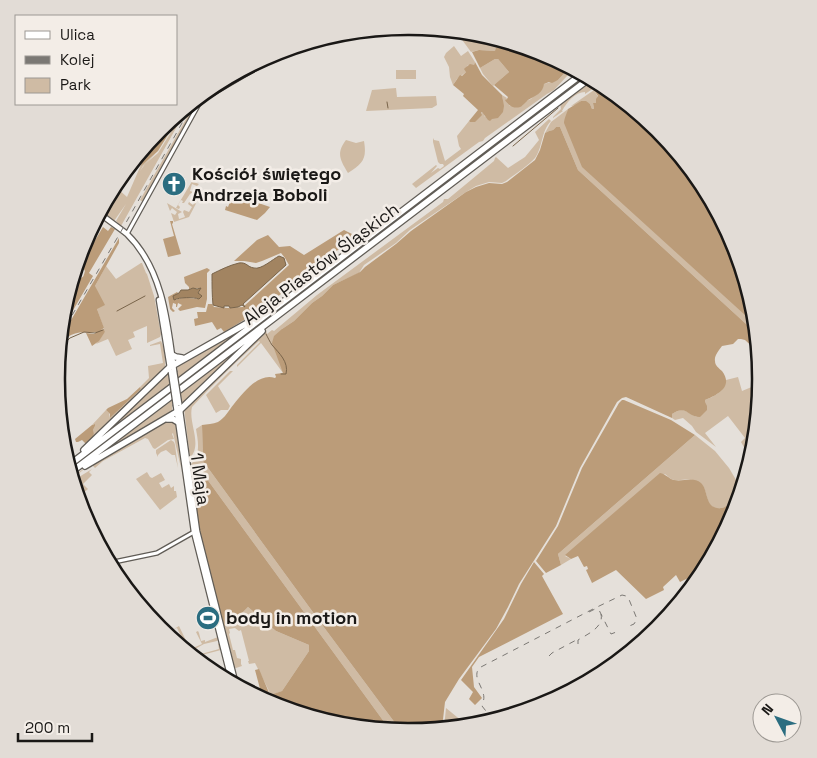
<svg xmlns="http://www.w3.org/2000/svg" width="817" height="758" font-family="'Space Grotesk',sans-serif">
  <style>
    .green { fill: #cfbba4 }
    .forest { fill: #bb9c79 }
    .water { fill: #a28461; stroke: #79644a }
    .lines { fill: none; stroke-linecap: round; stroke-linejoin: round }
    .stream { stroke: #79644a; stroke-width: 1 }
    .minor-casing { stroke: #605c56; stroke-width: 5.5 }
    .major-casing { stroke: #605c56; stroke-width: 7 }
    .highway-casing { stroke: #605c56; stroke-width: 8 }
    .minor { stroke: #fff; stroke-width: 3 }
    .major { stroke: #fff; stroke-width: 4.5 }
    .highway { stroke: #fff; stroke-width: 5.5 }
    .rail { stroke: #7b7874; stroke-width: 1; stroke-dasharray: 6 6; stroke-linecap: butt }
    .major-bridge-casing { stroke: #605c56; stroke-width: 7; stroke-linecap: butt }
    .major-bridge { stroke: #fff; stroke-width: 4.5 }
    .labels { text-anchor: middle; stroke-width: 5; stroke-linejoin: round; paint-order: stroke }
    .poi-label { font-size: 18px; font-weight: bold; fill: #1a1816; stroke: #f3ede7; text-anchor: start }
    .street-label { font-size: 18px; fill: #1a1816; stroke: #f3ede7 }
    .rim { fill: none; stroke: #1a1816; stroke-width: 2.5 }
  </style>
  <rect width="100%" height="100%" fill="#e5e0da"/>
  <!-- green -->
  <path class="green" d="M460,31l18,2 47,14v3l-2,3 -10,-3 -2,1 -3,-2 -13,2 -16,-1 -8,2 -11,-15z
    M454,46l7,10 7,-5 7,11 -1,3h-6l-2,3v4l-9,7 -4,6 -3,-8 -1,-10 -5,-10 2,-4z
    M495,59h3l11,13 -16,14 -10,-12 -3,-6z
    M570,67l5,3 -8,6 -13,14 -7,4 -62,44 -2,3 -4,1 -63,46 -4,-4 24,-19 1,1 -6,7 7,-5 2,1 4,-3 -1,-2h-3l-2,-2 -5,-20v-4l1,2 5,1 6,20 16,-12 -2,-3 -2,-10 12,-15 1,1 13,-10 2,5 18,-15 -1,-7 5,3 -1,2 1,3 3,3h12l4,-5 5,-2 13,-15 14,-4z
    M396,70h20v9h-20z
    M592,79l13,7 5,4 -3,5 -9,-7h-4l-9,6v-2c-10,0 -18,10 -23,19h1l-10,7v-1l8,-8 -1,-6z
    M396,88l1,9 39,-1 1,9 -5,3 -66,3 6,-21z
    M594,90l4,7 -2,6h-3l1,6h-2l-2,-5 -9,-3 -5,4 -5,1z
    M198,98v2h3l-6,8 -52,94 -3,-2z
    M189,105l-68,121 -5,-5 10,-17 -12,17 -14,-10 1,-1 2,1 15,-22 9,8 13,-30 16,-14 -13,13 -3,5 5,-7 13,-11 28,-45z
    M568,109l-1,6 -2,4 191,205 1,10 -179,-164 -18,-43h-4l-3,3 -4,1 -4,2 6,-11z
    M549,119l2,2c-10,10 -8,26 -16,37 -6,7 -21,17 -29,23l-4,2 -13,-1 -13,4 -10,6 -56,38 -14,13 -32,22 -5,8 -26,12 -11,11 -10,7 -18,18 -12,8 1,44 -22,-30 -24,24v-2l23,-23 -1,-1c-23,21 -46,43 -67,66 -4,16 11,37 -2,51l-6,-50 71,-69 11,-9 1,4 5,-4 2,1 43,-36 126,-93 1,-3h4l46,-38 1,-3 1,-1 12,11 17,-11 14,-17 -4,-8z
    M346,140l10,3 8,-2c3,18 -1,22 -16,32 -8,-13 -12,-20 -2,-33z
    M200,168l-2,6 4,1 -1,3 -4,-1 -3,5 5,2 -2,2 -5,-2 -2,7 3,1 -3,2 -6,9h-2l1,-2 -2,-1 -3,5 2,2 -1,2 -3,-1z
    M201,190h2l-14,27 -15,5 -3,-9 4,2 2,-3 -5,-4 -2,3 -3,-8 15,9 -4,2 1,5 6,-2 -2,-5 1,-2 5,2 3,-5 -4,-3 1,-2 4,3 4,-6 -5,-2c4,-1 8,-2 9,-7z
    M141,263h1l4,10 1,1 7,22 7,38 -1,3 -13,6v-17l-14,6 2,5 -7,3 4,9 -16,7 -8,-17 -12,5 9,-12 -8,-23 -2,-23 11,-20 10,13z
    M247,326l-69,52 -1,-15z
    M161,341c3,6 6,21 3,29l-70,67v-4l-1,-3 2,-4 -1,-2 -2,1 14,-15 3,3 1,5 31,-29 -1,-2 9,-9 -1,-12 15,-3 -3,-19 -10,2v-1z
    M249,341l-66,63 -3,-11z
    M230,371h3l-15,15 12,20 -2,4h-7l-5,3 -10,-18z
    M168,373l2,12 -73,55z
    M738,377l4,14 12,-5 7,-5 -7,67 -2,8 -1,-1 -2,1 -8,-14 4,-4 -17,-22 -23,17 11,14 -20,-15 -4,-6 -9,-8 -8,2 -3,-2v-4c14,-9 14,0 25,3l8,-17c10,-4 19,-8 21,-20z
    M172,400v14l-70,39z
    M167,421h5l4,4 5,43 -8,-35 -1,1 2,5 -6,1 -13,9 -2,-1 -5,-9 -3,-1 -42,23 -8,7 -4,-4z
    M202,425l1,36 120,165 78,105 -11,-1 -186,-255 -7,4 -3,14c-1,-12 -1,-18 -3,-29 10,-10 7,-23 5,-35z
    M695,435l20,16 14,17 13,22 -2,4c-8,2 -10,12 -18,14 -18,3 -13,-18 -21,-24 -11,-9 -20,-1 -30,-5 -1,-1 -6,-5 -6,-5l-100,82 6,3 -10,6 -3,-11z
    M171,440l3,2 1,3 3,23 -3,-13h-3l-6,-5 -5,2 -3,3v2l-2,-4v-3z
    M89,465l-12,10 2,2 13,-8 -3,3 3,3 -9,9 5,5 -7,6 -6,-8 -3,-10z
    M147,472l3,5 2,1 9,-5 4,7 -6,3 3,5 7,-4 2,4 3,-2v5h2l1,6 -17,13 -24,-31z
    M248,607l28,24 33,14v6l-27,40 -11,4 -16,-32 -6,1 -1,-3h1l-8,-31 -2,1 -4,-3 -6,1 1,4 -1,1 4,16h2l2,8 4,1v5l1,2 -6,2 -3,-1 -10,-40 14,-3 1,-7z
    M179,626l12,25 1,-1 -3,-4 2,-1 2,3 9,-4 -6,-12 2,-1 1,2h-1h1l2,8 4,-1v2l13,-5v3l-1,1 -13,3 -11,6 1,6 25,-7 -1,-5 1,-1 2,7 -27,7 -7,-6 1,-1 -11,-22 -3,1z
    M446,708l22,18 -24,2z"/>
  <!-- forest -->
  <path class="forest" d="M504,47l7,4 2,-1 10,2 2,-2v-3l19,6 26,14 -12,13 -6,3 -3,-1 -5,2c-1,9 -9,12 -16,16 -2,2 -4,4 -6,6 -6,4 -14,0 -17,-6l2,-1 1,-2 -14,-12 15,-13 -11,-13h-3l-15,9 -8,-16 7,-2 16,1 1,-3z
    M475,62l7,13 20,20 2,11 -1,6 -5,6 -6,1 -2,2 -2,-1 -6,-8 -1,1 1,2 -7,7h-5l-1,-1 9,-11 -15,-14 1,-2 -11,-9 7,-10 2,1 4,-4 -2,-3 1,-1 5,-4 4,1z
    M595,88l7,2 5,5 3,-5 48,40 44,53 33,61 20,66 1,15 -174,-158 -18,-44c0,-4 3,-10 4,-14l13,-8h5l4,3 2,5h2l-1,-6h3v-4l2,-3 -4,-6z
    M184,109l-26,42 -18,16c5,-9 6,-20 11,-28 5,-7 12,-13 19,-18l2,2 2,-2 -2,-2z
    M556,127h4l18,43 179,164 2,19 -14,-13 -4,-1h-3l-5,5 -11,2c-3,4 -8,10 -7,15 0,5 4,7 7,10 12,16 -5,24 -17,29v2l2,4v4l-7,7c-13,0 -13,-13 -28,-3v4l-46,-21 -4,1 -5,4 -37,66 -24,58 -37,58 -11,23 -12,22 -37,50 -14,23 -3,26 -34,4 -7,-1 -78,-105 -120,-165 -1,-36c5,-1 11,-1 16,-3 7,-4 11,-12 16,-18 9,-11 25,-32 41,-26l1,-1 -1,-3 8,-1 -11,-30 2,-7 8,-7 12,-8 18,-18 10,-7 11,-11 27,-13 5,-5 31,-23 15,-13 55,-39 10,-5 13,-4 13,1 5,-2 28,-22 5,-10 5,-17 4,-2 4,-1z
    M233,194l37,13 -5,6 -8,7 -32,-10 1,-4 2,1z
    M170,221h3v2l-1,1 9,30 -13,3 -5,-18 11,-3z
    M103,227l5,4 3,-4 4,2 -26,44 4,3 -32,55c1,-15 1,-30 10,-42 -3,-13 5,-8 10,-11 3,-1 3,-4 4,-7l-4,-7z
    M344,230l12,6 -97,75 -35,21 -3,-4 -4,2 -5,-8 -17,4 -1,-7 4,-1 -1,-6h9l2,-8h4l2,3 14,1 15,-1 46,-42 -4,-7 -4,-5 -19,8 -6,2 -12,-2h-10l23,-21 11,-5 11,12 11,-1 14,9z
    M119,238v5l-24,43 10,19 -8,4 7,19 -3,2 3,-1 1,3 -6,9 -7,5 -6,-13 8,1 3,-2c-8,1 -18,-1 -26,3 -4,2 -9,9 -12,13l4,6 -5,7 2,-22z
    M207,268l3,2 -3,3v26l-2,9 -8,-1 -17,4 -2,-2 4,-4 -4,-2 -1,4h-1v-3l-3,-1 -1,5 3,3 -2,1 -3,-3 -2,-12 9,-5 1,1 -5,4 1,3 13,-3 1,1 11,1 3,-3 -4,-2 3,-6c-4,0 -8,0 -12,1v-2l-4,-4 -1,-6z
    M140,387l1,2 -31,29v-4l-4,-4 2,-2 19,-9z
    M622,400h2l47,20 24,15 -137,119 3,11 -15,8 -10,-12 22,-35 24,-58 37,-65z
    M95,424v2l-2,4c3,6 -2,10 -7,14l-4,-4 -4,2h-2l-1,-3 17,-14z
    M660,473c6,1 9,6 14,7 9,2 19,-4 27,3 8,7 3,27 21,25 8,-2 10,-12 18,-14l-6,20 -29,56 -25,12 -4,-7 -13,12 1,3 -18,9 -30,-29 -24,13 -6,-13 2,-1 -1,-3 -3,1 -6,-11 -7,3 -6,-4z
    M204,475l186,255 -51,-5 -66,-20 -10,-5 -8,-30 4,-1 11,26 12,-4 27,-40v-6l-33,-14 -28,-24 -10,10 -1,7 -14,3 -25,-102 -4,-32 5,-17z
    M534,562l10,12 -2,2 21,38 -84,43 -7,10 2,20 8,11 -7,7 -6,-6 4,-7 -12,-12 43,-61 17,-35z"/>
  <!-- water -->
  <path class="water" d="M279,256l5,2 2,7 -43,39 2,3 -3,-2 -4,2 -8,1 -1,-2h-5v2l-11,-3c-1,-10 -1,-21 -1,-31 8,-4 18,-9 27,-11 8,-1 8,4 15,5 7,2 19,-9 25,-12z
    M193,288l4,1 4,-1 -3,5 4,3 -3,3c-6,-2 -19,-2 -25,1l-1,-4 6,-3 2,-3h7z"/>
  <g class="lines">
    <!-- stream -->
    <path class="stream" d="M387,102l1,6
      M561,104l32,-25
      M171,120l2,2
      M513,146l45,-38
      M117,311l28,-15
      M248,312l3,3
      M266,334c2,4 4,8 6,11 7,8 17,17 14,29h-5
      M59,350l4,-2 1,-4 6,-6 14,-6 11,1 8,-3"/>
    <!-- minor casing -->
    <g class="minor-casing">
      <path id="minor" d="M127,234l73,-132 7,-5 60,-35 60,-25
        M109,563l48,-10 37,-21"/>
    </g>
    <!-- major casing -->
    <g class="major-casing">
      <path id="major" d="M99,213c9,7 19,14 28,21 36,35 41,90 47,137
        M159,300l11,68
        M179,403l18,128 39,154
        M176,406l18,126 38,151"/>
    </g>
    <!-- highway casing -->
    <g class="highway-casing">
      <path id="highway" d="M172,355l4,2 6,1
        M167,419h6l5,3
        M84,450l86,-83 88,-50
        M68,466l514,-392
        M85,466l95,-56 82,-79
        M70,473l520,-395"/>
    </g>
    <!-- minor -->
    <use href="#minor" class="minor"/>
    <!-- major -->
    <use href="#major" class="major"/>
    <!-- highway -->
    <use href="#highway" class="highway"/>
    <!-- rail -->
    <path class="rail" d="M60,336l63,-108 72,-128
      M589,612l6,-3 4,1 12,24 8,-3
      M578,644v-4c10,-6 26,-13 23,-26
      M549,656l3,-3 28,-15
      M493,720l-11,-14c1,-4 3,-8 1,-13 -2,-9 -10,-16 -4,-25l114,-59 29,-14 4,1 2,1 9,22 -3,5 -7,3"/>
    <!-- major-bridge casing -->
    <g class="major-bridge-casing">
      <path id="major-bridge" d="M174,371l5,32
        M171,372l5,34"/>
    </g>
    <!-- major-bridge -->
    <use href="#major-bridge" class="major-bridge"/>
  </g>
  <!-- icons -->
  <defs>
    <g id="church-disc" transform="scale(1.25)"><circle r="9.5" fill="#2b6d80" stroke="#f3ede7"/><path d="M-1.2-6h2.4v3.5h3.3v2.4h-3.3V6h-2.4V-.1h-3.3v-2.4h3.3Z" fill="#fff"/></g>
    <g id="stadium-disc" transform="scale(1.25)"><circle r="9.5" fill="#2b6d80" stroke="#f3ede7"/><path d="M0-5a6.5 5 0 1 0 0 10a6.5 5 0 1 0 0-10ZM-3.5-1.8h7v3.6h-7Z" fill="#fff"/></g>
  </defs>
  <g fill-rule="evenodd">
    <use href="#church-disc" x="174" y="184"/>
    <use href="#stadium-disc" x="208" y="618"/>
  </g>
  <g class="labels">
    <!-- poi labels -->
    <g class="poi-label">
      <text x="192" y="180">Kościół świętego<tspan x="192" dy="21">Andrzeja Boboli</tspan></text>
      <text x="226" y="624">body in motion</text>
    </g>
    <!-- street labels -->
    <g class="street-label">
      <text transform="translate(321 264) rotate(-37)" y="6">Aleja Piastów Śląskich</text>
      <text transform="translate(200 479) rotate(82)" y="6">1 Maja</text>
    </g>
  </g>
  <!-- crop -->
  <path d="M0 0H817V758H0ZM408 35H409A343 343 0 0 1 752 378V380A343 343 0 0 1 409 723H408A343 343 0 0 1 65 380V378A343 343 0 0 1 408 35Z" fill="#e2dcd6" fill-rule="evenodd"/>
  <path class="rim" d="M408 35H409A343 343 0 0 1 752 378V380A343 343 0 0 1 409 723H408A343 343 0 0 1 65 380V378A343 343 0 0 1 408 35Z"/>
  <!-- legend -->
  <rect x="15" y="15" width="162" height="90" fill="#f3ede7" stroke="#9c9893"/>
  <rect x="25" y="31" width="25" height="8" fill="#ffffff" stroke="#9c9893"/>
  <text x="60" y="40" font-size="15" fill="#1a1816">Ulica</text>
  <rect x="25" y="56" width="25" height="8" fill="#7b7874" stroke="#9c9893"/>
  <text x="60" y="65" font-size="15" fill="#1a1816">Kolej</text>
  <rect x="25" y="78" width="25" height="15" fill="#cfbba4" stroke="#9c9893"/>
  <text x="60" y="90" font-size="15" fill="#1a1816">Park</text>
  <!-- north arrow -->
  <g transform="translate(777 718) rotate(311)"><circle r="24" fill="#f3ede7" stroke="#9c9893"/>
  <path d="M0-4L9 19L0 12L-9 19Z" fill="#2b6d80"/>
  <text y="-8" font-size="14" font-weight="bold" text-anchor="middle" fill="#1a1816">N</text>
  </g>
  <!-- scale -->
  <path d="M18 733v8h74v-8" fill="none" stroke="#1a1816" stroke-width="2.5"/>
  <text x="25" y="733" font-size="15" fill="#1a1816" stroke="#f3ede7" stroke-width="4" paint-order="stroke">200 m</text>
</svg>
